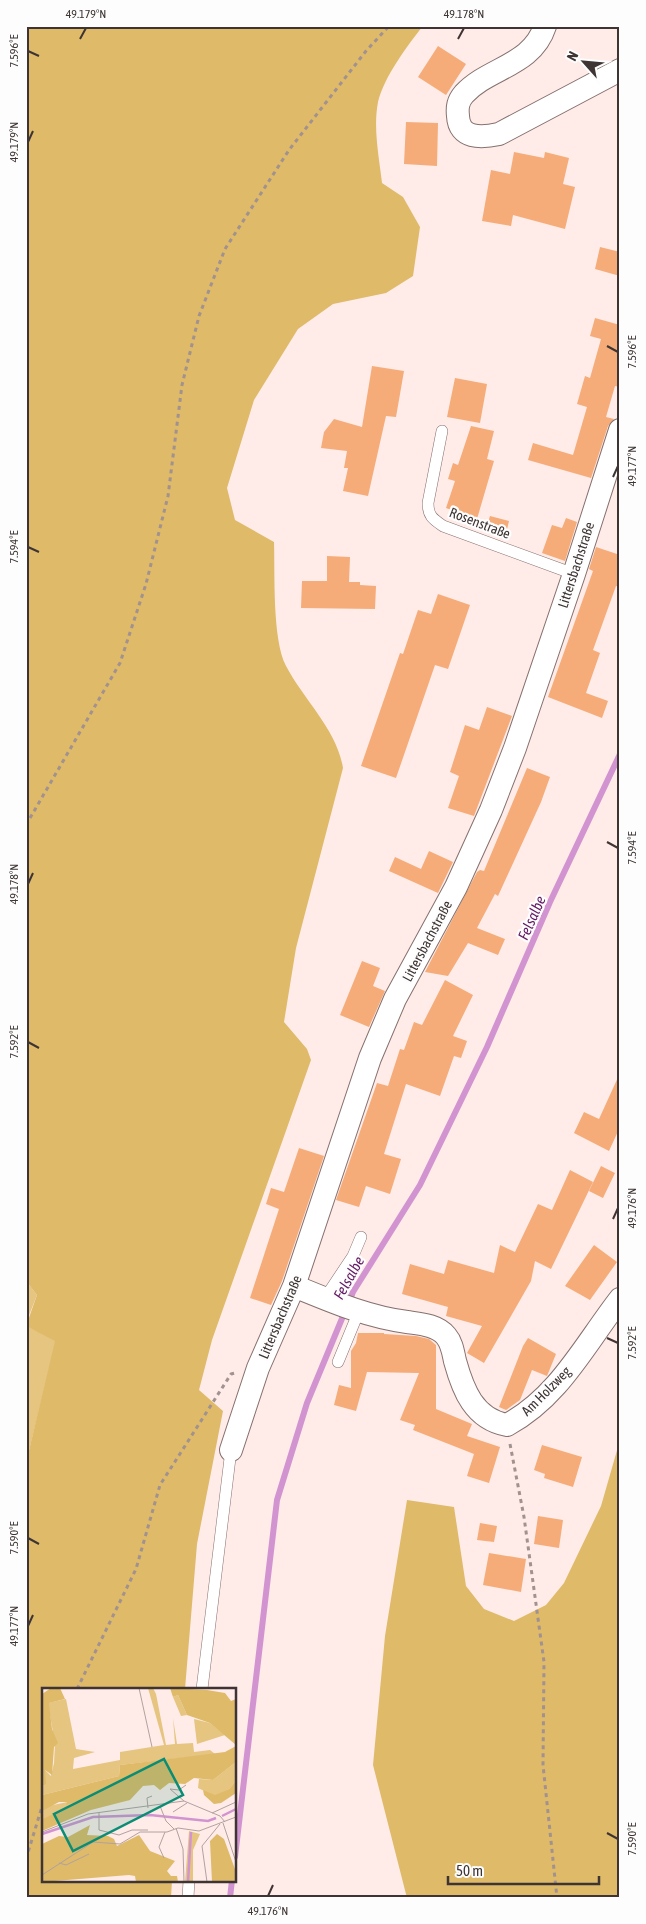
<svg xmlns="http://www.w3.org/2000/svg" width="646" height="1924" font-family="'Asap Condensed',sans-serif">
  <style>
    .green { fill: #e5c580 }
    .forest { fill: #dfba69 }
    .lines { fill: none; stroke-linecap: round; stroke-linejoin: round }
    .stream { stroke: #d294d0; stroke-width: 6 }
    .building { fill: #f5ac78 }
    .service-casing { stroke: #85706d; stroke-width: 12 }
    .minor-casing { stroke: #85706d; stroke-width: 24 }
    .path { stroke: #a19290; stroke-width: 3; stroke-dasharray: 4 4; stroke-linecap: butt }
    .service { stroke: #fff; stroke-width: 11 }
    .minor { stroke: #fff; stroke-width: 22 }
    .ticks { fill: none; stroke: #3d3433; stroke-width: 2 }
    .labels { text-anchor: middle; stroke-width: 4.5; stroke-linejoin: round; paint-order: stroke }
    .street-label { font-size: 14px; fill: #3d3433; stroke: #fdfdfd }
    .water-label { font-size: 15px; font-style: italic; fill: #631964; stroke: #fdfdfd }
    .inset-river { fill: none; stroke: #d294d0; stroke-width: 2.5 }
    .inset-road { fill: none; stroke: #b1a2a0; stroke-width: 1 }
    .view { fill: #0a8d74; fill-opacity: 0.15; stroke: #0a8d74; stroke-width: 2.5 }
    .inset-edge { fill: none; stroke: #3d3433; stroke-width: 2.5 }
    .neatline { fill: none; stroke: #3d3433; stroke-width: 2 }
    .ticks-label { font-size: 12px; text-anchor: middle; fill: #3d3433 }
  </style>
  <rect width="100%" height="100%" fill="#ffebe8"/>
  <!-- green -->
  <path class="green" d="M26,1281l11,14 -11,28z
    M26,1326l30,14 -30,123z"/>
  <!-- forest -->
  <path class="forest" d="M26,26h397c-16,20 -39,51 -45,76 -5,26 1,55 4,81l21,14 17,30 -7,49 -27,17 -53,11 -35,25 -44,71 -27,88 8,32 39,22c1,31 -2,97 12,124 18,34 51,64 57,102l-47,180 -12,74 23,27 4,11 -99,280 -13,50 24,21 -26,133 -12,145h-141v191h128l-1,18h-145v-357l3,-29 -3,-49 29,-122 -29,-15 11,-31 -11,-14z
    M620,1440v458h-213l-34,-133 12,-129 22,-136 47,7 12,79 18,23 30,12 32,-16 18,-22 37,-77z"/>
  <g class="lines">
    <!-- stream -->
    <path class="stream" d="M235,1857l42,-357 30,-97 46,-111 67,-107 67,-138 63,-145 70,-148
      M230,1898l2,-18"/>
  </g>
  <!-- building -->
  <path class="building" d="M438,46l28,18 -20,31 -28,-18z
    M406,122l32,1 -1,43 -33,-2z
    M514,152l30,6 1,-6 24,6 -6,26 12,3 -10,42 -52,-14 -2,11 -29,-5 9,-51 19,4z
    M600,247l20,5v24l-25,-7z
    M595,318l25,7v62l-5,-1 -9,31 8,2 -6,7 -17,52 -63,-18 5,-17 40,12 14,-48 -10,-3 8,-28 5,2 11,-39 -11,-3z
    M372,366l32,5 -8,46 -10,-1 -18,80 -25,-5 5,-23h-4l3,-17 -26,-3 3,-16 10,-13 28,8z
    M455,378l32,6 -7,39 -33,-6z
    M471,426l23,5 -7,28 7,2 -17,58 -31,-11 9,-27 -7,-2 5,-16 5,2z
    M490,516l19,5 -4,17 -20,-6z
    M566,518l11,4 -12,39 -23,-8 10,-28 10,3z
    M596,547l24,8v32l-4,-1 -23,64 7,3 -14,40 22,8 -6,17 -54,-21 45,-126 -4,-2z
    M327,556l23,1 -1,25h11v3l16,1 -1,23 -74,-1 1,-27h25z
    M438,594l32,11 -22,64 -13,-4 -39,113 -35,-12 39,-113 3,1 15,-44 13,4z
    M487,707l25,9 -38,100 -26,-8 11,-32 -9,-4 15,-47 14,5z
    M527,768l23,9 -9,25 -43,94 -3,-2 -18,34 28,11 -7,16 -30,-12 -20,33 -23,-4 52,-100 3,-2 4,1z
    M429,851l24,11 -15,31 -49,-22 6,-14 26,12z
    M362,961l18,7 -7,18 12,5 -16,36 -29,-12z
    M445,980l28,15 -20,41 14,5 -6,17 -7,-2 -14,40 -34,-12 -22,70 17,5 -11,35 -24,-8 -7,21 -23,-7 41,-117 11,3 12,-37 4,1 10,-28 8,3z
    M620,1073v54l-11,24 -35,-18 10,-21 15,7z
    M299,1148l25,8 -42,125 -11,24 -21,-7 29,-89 -13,-5 5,-16 13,4z
    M601,1166l14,7 -12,25 -14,-7z
    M570,1170l23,12 -42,87 -16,-8 -4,20 -47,82 -17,-10 15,-27 -36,-10 2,-9 -46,-13 8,-30 34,10 4,-14 46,13 6,-28 15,7 23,-48 14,6z
    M594,1245l23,17 -27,38 -25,-14z
    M358,1333h26v1l32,2 13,3 7,6v64l36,15 -5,12 33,11 -11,36 -22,-7 7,-22 -61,-24 2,-5 -15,-5 19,-47 -52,-1 -11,39 -22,-6 5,-20 12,3v-37l5,-8z
    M528,1338l28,16 -9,22 -15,-6 -12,30 -14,10 -7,-3 24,-61z
    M542,1445l40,12 -9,30 -29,-9 1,-4 -11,-4z
    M538,1516l25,4 -4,28 -25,-4z
    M480,1523l17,3 -3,16 -17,-2z
    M489,1553l37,6 -5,33 -38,-7z"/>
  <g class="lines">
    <!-- service casing -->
    <g class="service-casing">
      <path id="service" d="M442,431l-14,72c0,13 5,16 15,23l131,48
        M325,1298l28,-42 8,-19
        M338,1362l21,-51
        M202,1689l29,-239
        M188,1898l1,-18"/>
    </g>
    <!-- minor casing -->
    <g class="minor-casing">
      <path id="minor" d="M545,26c-13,40 -56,41 -81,68 -6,7 -7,13 -6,22 1,23 23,22 41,18l121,-64
        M294,1286c37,15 73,31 113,36 14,2 30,3 39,14 6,7 7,16 9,25 8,29 19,58 52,64 52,-28 78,-81 113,-126
        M231,1450l27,-82 36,-82 76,-228 25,-59 61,-112 35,-77 24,-62 59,-174 46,-144"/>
    </g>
    <!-- path -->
    <path class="path" d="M26,825l94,-162 26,-79 22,-88 14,-111 17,-69 26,-67 64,-99 77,-99 23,-25
      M510,1444l14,73 20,145 -1,103 14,133
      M77,1689l59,-120 24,-84 71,-111 4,-1
      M26,1859l18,-59"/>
    <!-- service -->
    <use href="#service" class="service"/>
    <!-- minor -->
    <use href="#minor" class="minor"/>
  </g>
  <!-- ticks -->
  <path class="ticks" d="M80,39l6,-11M458,39l6,-11M28,51l11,5M28,142l5,-11M607,346l11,6M613,477l5,-11M28,547l11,5M607,842l11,6M28,884l5,-11M28,1042l11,6M613,1219l5,-11M607,1338l11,5M28,1538l11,6M28,1626l5,-11M607,1833l11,6M268,1896l5,-11"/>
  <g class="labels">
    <!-- street labels -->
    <g class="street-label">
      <text transform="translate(480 523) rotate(21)" y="5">Rosenstraße</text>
      <text transform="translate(576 565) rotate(-72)" y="5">Littersbachstraße</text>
      <text transform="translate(427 941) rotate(-62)" y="5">Littersbachstraße</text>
      <text transform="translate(280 1317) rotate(-67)" y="5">Littersbachstraße</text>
      <text transform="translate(546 1391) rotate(-45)" y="5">Am Holzweg</text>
    </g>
    <!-- water labels -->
    <g class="water-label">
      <text transform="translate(532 918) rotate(-66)" y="5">Felsalbe</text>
      <text transform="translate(349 1278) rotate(-61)" y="5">Felsalbe</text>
    </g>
  </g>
  <!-- overview -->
  <g transform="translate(42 1688)">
    <rect width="194" height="194" fill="#ffebe8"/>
    <path d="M106,0h5l3,6 10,51 9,-1 -2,-26 4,26 16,-1 1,9 16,-2 5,4 -95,11 -1,11 -77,19 3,-25 6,6 3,-13 1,-19 -7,-41 18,-4 10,50 19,3 -21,6 -1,11 47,-9v-8l44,-7zM136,7l9,20 -6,1 -8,-19zM152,31l16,4 15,12 -28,9zM194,74v19l-7,8 -14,7 -17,-8 1,-9 14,1zM50,109l-3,4 -47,18v-8l6,-5zM147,143l11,3 -7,16v32h-8z" fill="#e5c580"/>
    <path d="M9,0h9l5,11 -16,4 3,26 6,14 -4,4 -2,28 -7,-5 1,14 -4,2v-92zM128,0l37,2 18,3 6,8 5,-2v46l-26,-22 -23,-8 -9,-20 -5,2zM194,58v16l-23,18 -19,-2 -9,6 -16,-1 -9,7 -6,-5 -11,1 -13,14 -39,10 -49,21v-12l50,-22 -26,8 1,-3h-8l-17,9v-16l77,-19 1,-11 105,-13zM194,93v12l-15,10 -7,1 -10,-9 -1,-5 12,5 14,-6zM48,137l-3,10 21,1 6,3 3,7 22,-11 11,16 25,10 -8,10 4,5h6l1,6h-42l-1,-6 -6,-1 -87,7v-38l17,-8 9,1zM175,146l7,5 12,33v10h-24l-2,-41z" fill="#dfba69"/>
    <path class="inset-river" d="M180,128l14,-7M0,146l51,-17 57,-2 58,6 8,-3M146,194l3,-50"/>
    <path class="inset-road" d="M97,0l13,59M144,97l-7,5 -9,-1 14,12 36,15 5,6M118,118l6,15 8,8M106,120l-1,-10 5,-2M131,124l14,-9M57,125v17l20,5 13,-5h16M170,125l24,-11M181,135l13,39M134,140l7,21 1,33M0,144l46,-18 96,-13M122,170l-5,-11 6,-15M17,175l7,2 23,-11M0,187l51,-33 27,2 20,-12h27l11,-4 21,3 37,-14M165,194l-5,-36 18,-22"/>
    <path class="view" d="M122,71l19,36 -110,56 -19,-37z"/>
    <rect width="194" height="194" class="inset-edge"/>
  </g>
  <!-- border -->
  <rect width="646" height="1924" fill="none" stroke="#fdfdfd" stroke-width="55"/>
  <!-- north arrow -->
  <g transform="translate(584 62) rotate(297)" stroke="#fdfdfd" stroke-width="4" paint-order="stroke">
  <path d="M0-4L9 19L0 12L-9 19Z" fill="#3d3433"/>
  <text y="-8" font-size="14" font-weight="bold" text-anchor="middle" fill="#3d3433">N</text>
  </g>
  <!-- scale -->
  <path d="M448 1876v8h151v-8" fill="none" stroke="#3d3433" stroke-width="2.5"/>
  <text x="456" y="1876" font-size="15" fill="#3d3433" stroke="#fdfdfd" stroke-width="4" paint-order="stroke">50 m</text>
  <rect x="28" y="28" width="590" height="1868" class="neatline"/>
  <g class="ticks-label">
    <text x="86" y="18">49.179°N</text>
    <text x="464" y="18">49.178°N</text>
    <text transform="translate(14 51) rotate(-90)" y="4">7.596°E</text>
    <text transform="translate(14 142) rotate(-90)" y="4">49.179°N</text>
    <text transform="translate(632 352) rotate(-90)" y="4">7.596°E</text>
    <text transform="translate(632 466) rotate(-90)" y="4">49.177°N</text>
    <text transform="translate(14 547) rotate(-90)" y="4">7.594°E</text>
    <text transform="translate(632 848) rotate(-90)" y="4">7.594°E</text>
    <text transform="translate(14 884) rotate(-90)" y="4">49.178°N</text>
    <text transform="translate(14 1042) rotate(-90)" y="4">7.592°E</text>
    <text transform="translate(632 1208) rotate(-90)" y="4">49.176°N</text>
    <text transform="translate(632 1343) rotate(-90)" y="4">7.592°E</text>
    <text transform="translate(14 1538) rotate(-90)" y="4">7.590°E</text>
    <text transform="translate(14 1626) rotate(-90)" y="4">49.177°N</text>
    <text transform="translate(632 1839) rotate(-90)" y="4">7.590°E</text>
    <text x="268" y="1915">49.176°N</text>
  </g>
</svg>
